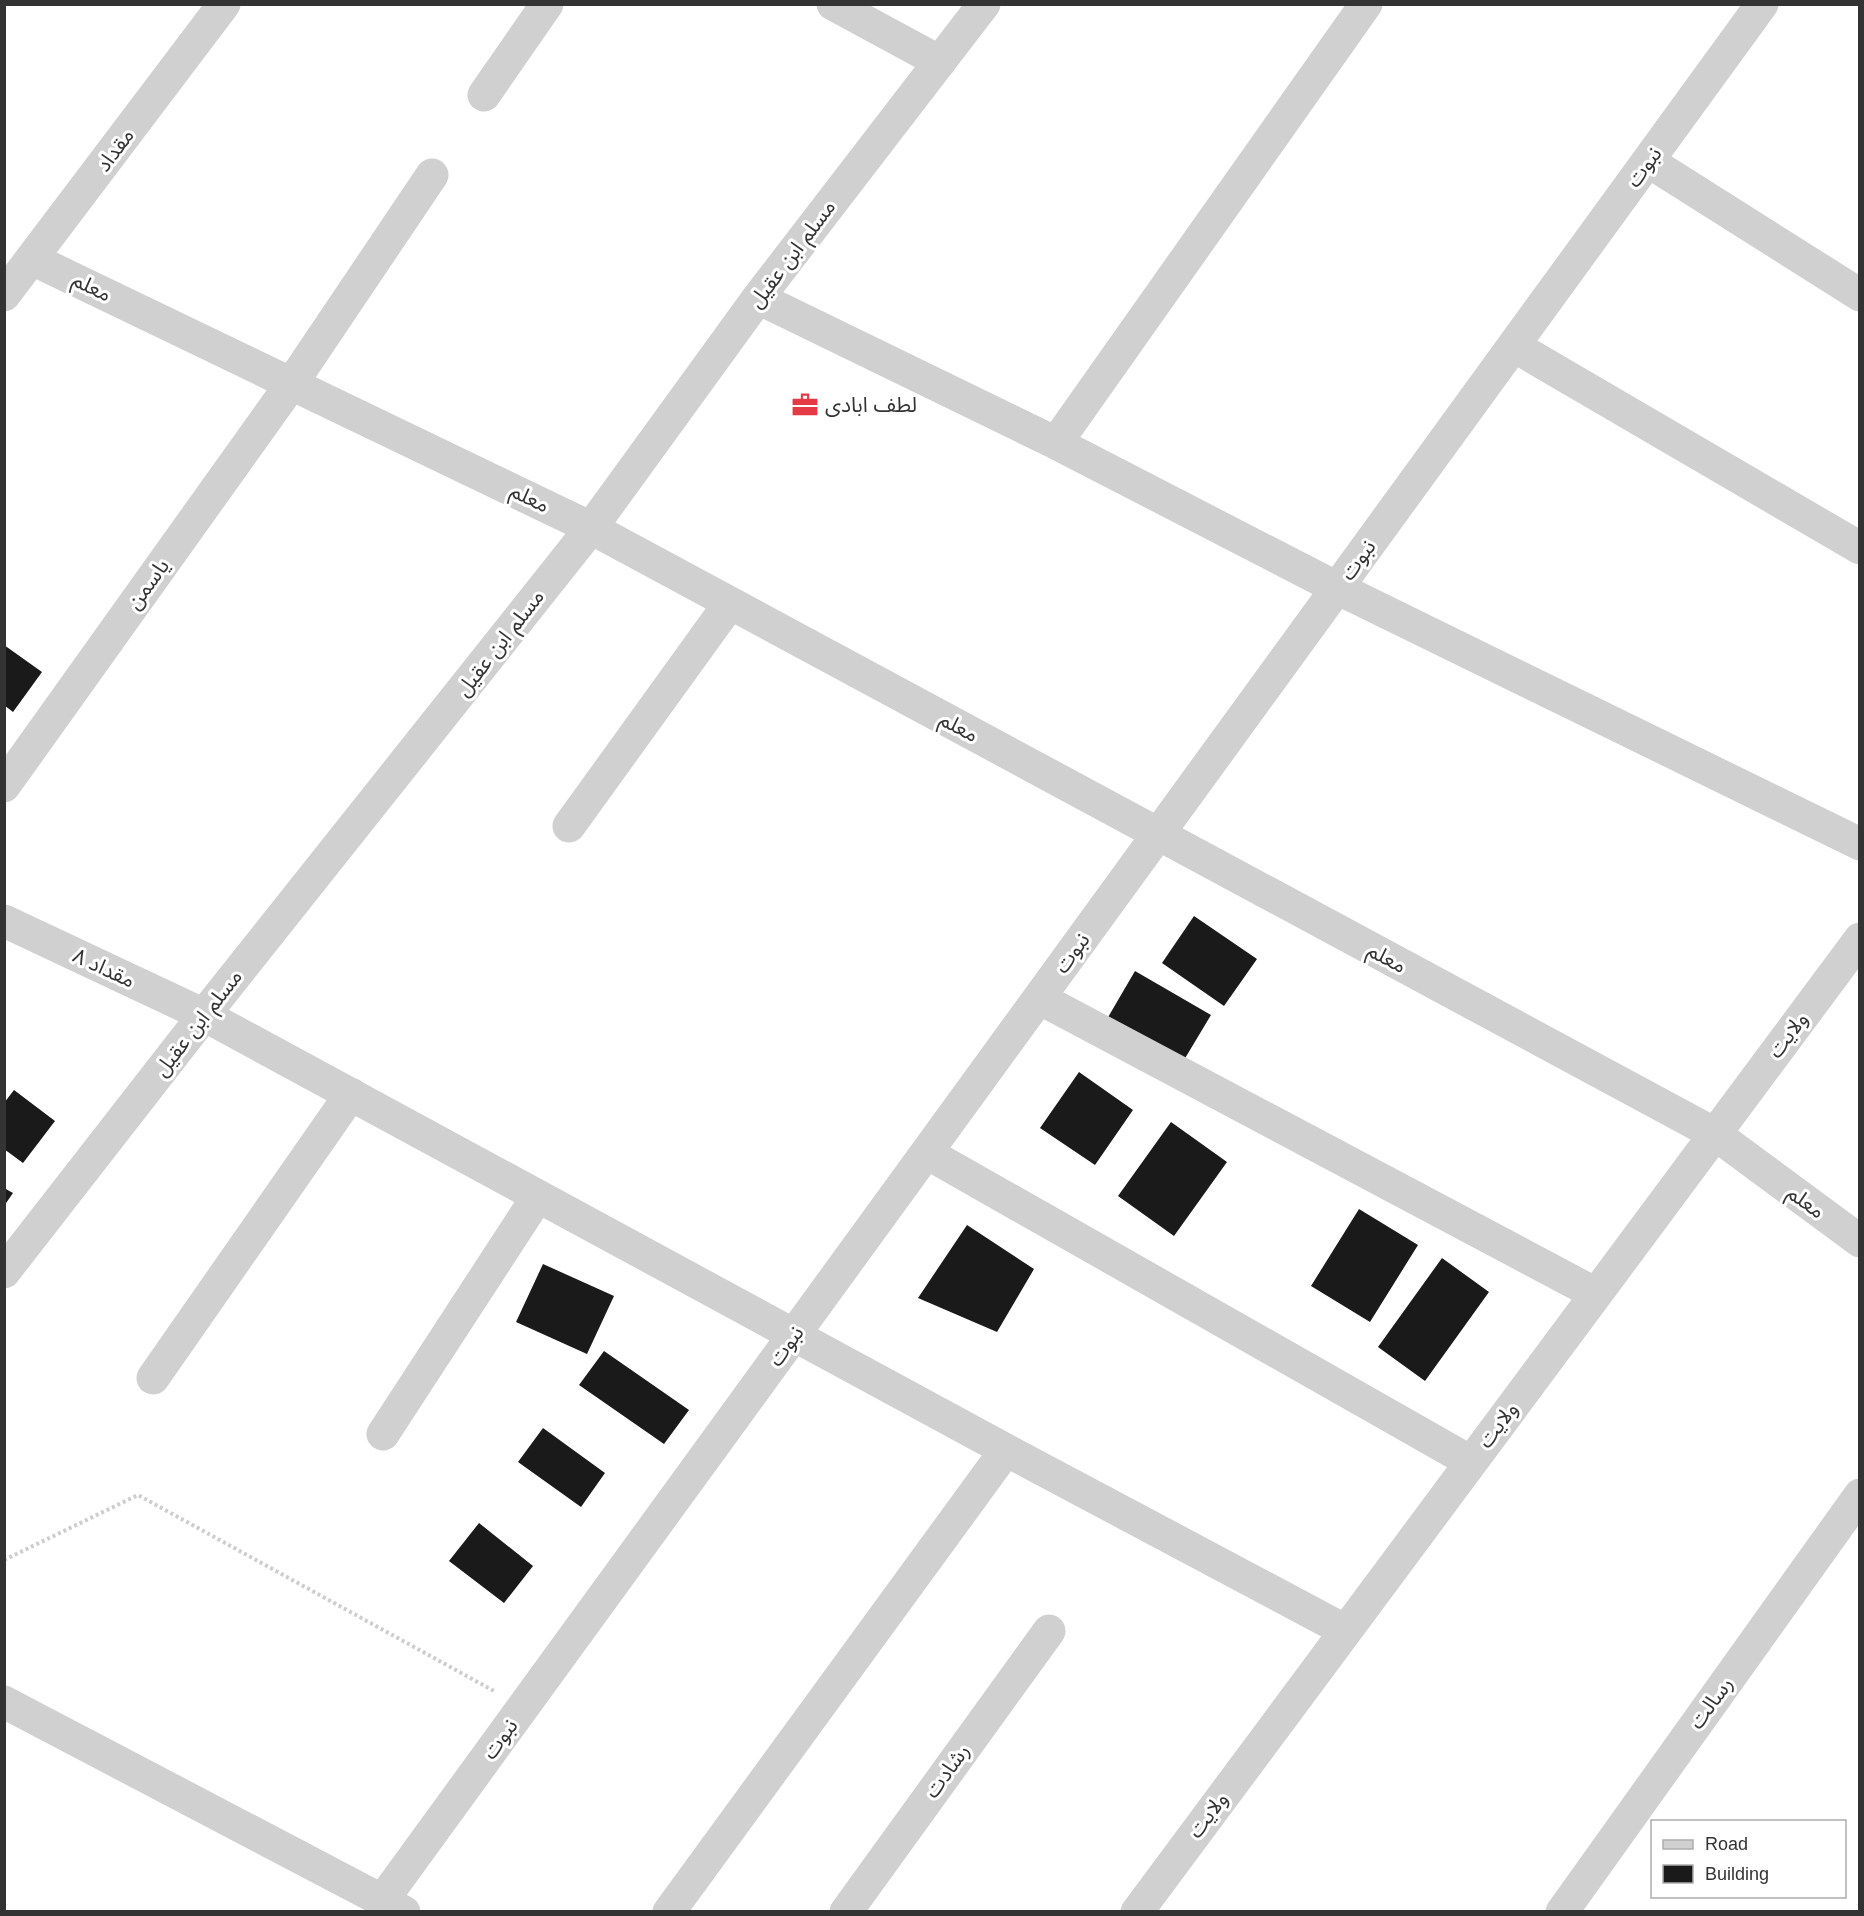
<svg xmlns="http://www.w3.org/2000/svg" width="1864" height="1916" font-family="Helvetica,'Noto Sans Arabic',sans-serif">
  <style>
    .building { fill: #1a1a1a }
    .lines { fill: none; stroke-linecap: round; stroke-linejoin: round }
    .path { stroke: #cdcdcd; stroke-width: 4; stroke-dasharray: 3 3; stroke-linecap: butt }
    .minor { stroke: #d0d0d0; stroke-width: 33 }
    .labels { text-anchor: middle; stroke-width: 6; stroke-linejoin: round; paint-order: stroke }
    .street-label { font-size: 21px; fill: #333; stroke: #fff }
    .poi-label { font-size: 21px; fill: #333; stroke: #fff; text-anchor: start }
  </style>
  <rect width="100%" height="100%" fill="#fff"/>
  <!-- building -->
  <path class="building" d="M4,645l38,27 -29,40 -9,-7z
    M1194,916l63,43 -33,47 -62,-43z
    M1135,971l76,44 -36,60 -75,-44z
    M1079,1072l54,38 -38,55 -55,-37z
    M14,1090l41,31 -32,42 -19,-14v-46z
    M1171,1122l56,40 -53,74 -56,-40z
    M4,1188l9,5 -9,13z
    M1359,1209l59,36 -48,77 -59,-36z
    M967,1225l67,44 -37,63 -79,-34z
    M1442,1258l47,34 -64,89 -47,-34z
    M543,1264l71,32 -27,58 -71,-32z
    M604,1351l85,59 -25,34 -85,-59z
    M543,1428l62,45 -24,34 -63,-45z
    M479,1523l54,43 -29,37 -55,-42z"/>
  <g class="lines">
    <!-- path -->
    <path class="path" d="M4,1560l134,-65 356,196"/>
    <!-- minor -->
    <path class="minor" d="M833,4l107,58
      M484,95l63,-91
      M1648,161l212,134
      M32,259l559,269 1124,606 145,107
      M4,295l220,-291
      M758,298l298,145 281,145 523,256
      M1514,346l346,202
      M1056,443l310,-439
      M4,786l288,-403 140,-208
      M569,826l161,-223
      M4,921l200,94 802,435 340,181
      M1039,998l557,296
      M927,1153l544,309
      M4,1272l200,-257 387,-487 167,-230 226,-294
      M153,1378l198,-284
      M383,1434l155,-238
      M4,1702l400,210
      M382,1901l1380,-1897
      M669,1912l337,-462
      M846,1912l203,-281
      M1137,1912l723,-973
      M1562,1912l298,-417"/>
  </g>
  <!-- icons -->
  <defs>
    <g id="office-bare" transform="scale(2.07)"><path d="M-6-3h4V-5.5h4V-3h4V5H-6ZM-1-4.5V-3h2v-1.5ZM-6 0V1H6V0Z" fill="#e63946" stroke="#fff" stroke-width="2.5" paint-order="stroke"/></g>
  </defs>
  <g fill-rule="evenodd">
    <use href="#office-bare" x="805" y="405"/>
  </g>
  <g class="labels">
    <!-- street labels -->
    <g class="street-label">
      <text transform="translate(115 150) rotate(-53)" y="7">مقداد</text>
      <text transform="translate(1644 167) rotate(-54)" y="7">نبوت</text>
      <text transform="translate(792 254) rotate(-53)" y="7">مسلم ابن عقیل</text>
      <text transform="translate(92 287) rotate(26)" y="7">معلم</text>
      <text transform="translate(530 498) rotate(26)" y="7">معلم</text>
      <text transform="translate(1358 560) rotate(-54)" y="7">نبوت</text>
      <text transform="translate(148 584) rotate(-54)" y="7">یاسمن</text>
      <text transform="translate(500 643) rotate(-52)" y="7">مسلم ابن عقیل</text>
      <text transform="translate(959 727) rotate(28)" y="7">معلم</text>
      <text transform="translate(1072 953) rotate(-54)" y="7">نبوت</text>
      <text transform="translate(1387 958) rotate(28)" y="7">معلم</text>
      <text transform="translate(104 968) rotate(25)" y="7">مقداد ۸</text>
      <text transform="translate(198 1023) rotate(-52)" y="7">مسلم ابن عقیل</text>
      <text transform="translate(1788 1035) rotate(-53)" y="7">ولایت</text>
      <text transform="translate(1806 1202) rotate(36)" y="7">معلم</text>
      <text transform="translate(786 1346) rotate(-54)" y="7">نبوت</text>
      <text transform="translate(1498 1425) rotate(-53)" y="7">ولایت</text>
      <text transform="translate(1711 1703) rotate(-54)" y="7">رسالت</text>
      <text transform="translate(500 1739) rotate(-54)" y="7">نبوت</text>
      <text transform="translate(947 1771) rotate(-54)" y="7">رشادت</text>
      <text transform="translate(1208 1815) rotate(-53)" y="7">ولایت</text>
    </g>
    <!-- poi labels -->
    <g class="poi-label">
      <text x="825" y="412">لطف ابادی</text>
    </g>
  </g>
  <!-- border -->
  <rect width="1864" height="1916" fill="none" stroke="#333333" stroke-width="12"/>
  <!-- legend -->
  <rect x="1651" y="1820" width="195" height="78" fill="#ffffff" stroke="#adadad" stroke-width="1.5"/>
  <rect x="1663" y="1840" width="30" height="9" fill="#d0d0d0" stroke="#adadad" stroke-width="1.5"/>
  <text x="1705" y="1850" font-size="18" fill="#333333">Road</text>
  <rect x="1663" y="1865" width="30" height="18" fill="#1a1a1a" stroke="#adadad" stroke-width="1.5"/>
  <text x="1705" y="1880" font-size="18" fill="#333333">Building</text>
</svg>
